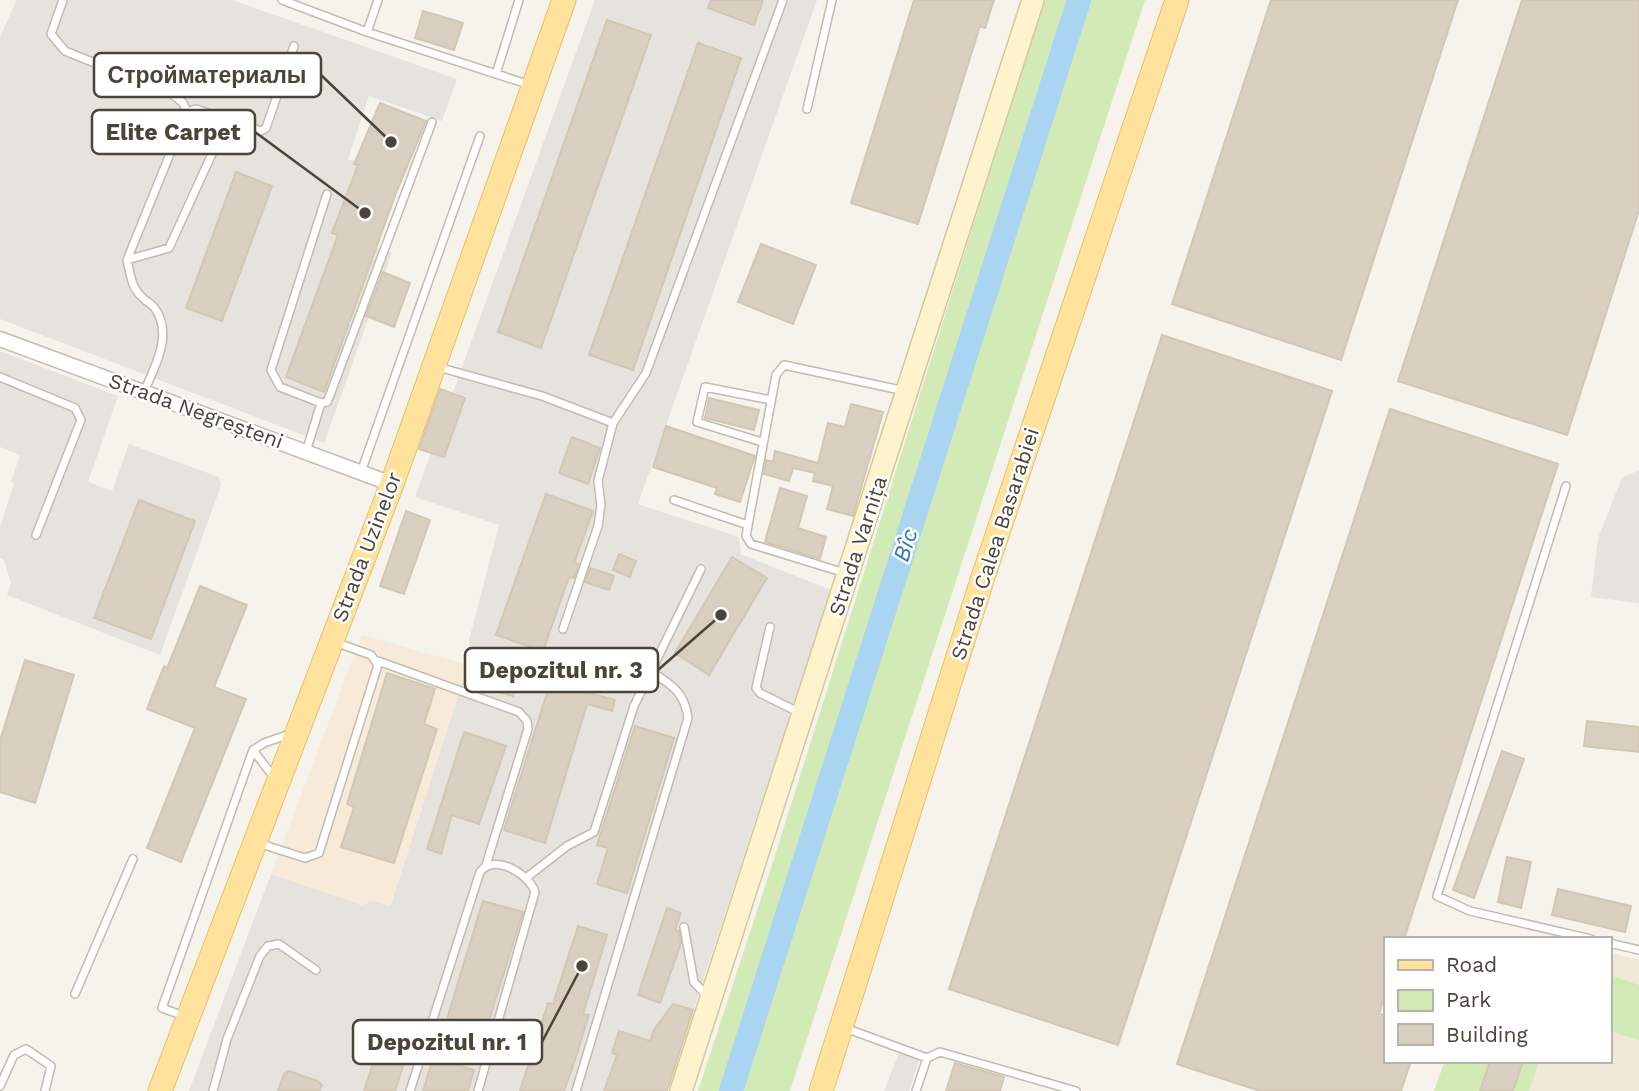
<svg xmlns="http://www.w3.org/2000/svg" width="1639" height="1091" font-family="'Work Sans',sans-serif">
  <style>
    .commercial { fill: #f7ead8 }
    .industrial { fill: #e6e2dd }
    .education { fill: #efe8d6 }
    .green { fill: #d2eab5 }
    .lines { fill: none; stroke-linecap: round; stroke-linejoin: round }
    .river { stroke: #a9d4f2; stroke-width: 24 }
    .building { fill: #d8cfc1; stroke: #d3c7b4; stroke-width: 2 }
    .lane-casing { stroke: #c2bbae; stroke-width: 10 }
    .street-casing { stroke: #c2bbae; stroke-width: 17 }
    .secondary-casing { stroke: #d6c79b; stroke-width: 24 }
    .primary-casing { stroke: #e6c16a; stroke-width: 25 }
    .lane { stroke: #fff; stroke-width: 7 }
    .street { stroke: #fff; stroke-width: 14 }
    .secondary { stroke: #fff3cd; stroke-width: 21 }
    .primary { stroke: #ffe39c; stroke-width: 23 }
    .labels { text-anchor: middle; stroke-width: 5; stroke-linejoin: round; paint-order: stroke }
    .street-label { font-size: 21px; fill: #4b4439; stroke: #fff }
    .water-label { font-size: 23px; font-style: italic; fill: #2e7ab2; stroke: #fff }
    .leader { fill: none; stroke: #4b4439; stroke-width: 2.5 }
    .callout-dot { fill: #4b4439; stroke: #fff; stroke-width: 2.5 }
    .callout { fill: #fff; stroke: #4b4439; stroke-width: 2.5 }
    .callout-label { font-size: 23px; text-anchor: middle; font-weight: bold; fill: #4b4439 }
  </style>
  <rect width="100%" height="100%" fill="#f6f3ec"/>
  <!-- commercial -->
  <path class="commercial" d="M362,635l106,30 -79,243 -16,-7 -10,4 -92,-31z"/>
  <!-- industrial -->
  <path class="industrial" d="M17,0h215l225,79 -15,42 -73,-25 -21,63 11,4 -27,70 60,20 -68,190 -324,-124v-282z
    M595,0h222l-179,504 101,33 2,17 90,36 -164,501h-478l82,-217 91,31 11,-4 17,6 78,-242 3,-10 -2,-15 30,-115 -84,-28z
    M0,351l118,45 -30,86 24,9 17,-47 90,33 2,8 -61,170 -153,-60 4,-12 -7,-23 -4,-2v-31l14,-43 -3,-2 9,-27 -20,-8z
    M1639,470v133l-48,-6 7,-59 24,-60z
    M900,1050l20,7 -11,34h-25z"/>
  <!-- education -->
  <path class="education" d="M1609,952l30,8v131h-205l11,-30h164z"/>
  <!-- green -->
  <path class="green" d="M1044,0h101l-355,1091h-92l74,-226z
    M1609,975l30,10v55l-30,-9z
    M1445,1061h94l-10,30h-95z"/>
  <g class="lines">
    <!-- river -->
    <path class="river" d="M731,1091l348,-1091"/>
  </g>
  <!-- building -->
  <path class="building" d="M711,0h52l-9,25 -46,-17z
    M914,0h80l-9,28 -5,-2 -62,198 -67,-21z
    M1271,0h187l-117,360 -169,-56z
    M1522,0h117v210l-72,225 -169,-54z
    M423,11l40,12 -9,27 -39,-12z
    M607,20l44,15 -110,313 -43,-16z
    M698,43l43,15 -108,312 -44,-15z
    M380,103l46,18 -30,72 -72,199 -38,-15 52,-142 -6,-2 26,-68 -4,-1z
    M236,172l36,14 -50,135 -36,-13z
    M761,244l55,21 -23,59 -55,-22z
    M383,272l27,11 -16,44 -28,-11z
    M1162,335l170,56 -214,654 -169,-56z
    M440,389l25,9 -21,59 -25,-8z
    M709,398l50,12 -5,20 -49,-12z
    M851,404l32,8 -30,104 -26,-7 6,-23 -20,-5 2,-8 -22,-5 -4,13 -25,-7 2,-14 7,2 2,-11 43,12 10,-40 17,4z
    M1390,409l168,55 -154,475h-19v56l-6,19 6,1v46h26l-10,30h-141l-83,-27z
    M666,426l89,30 -15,46 -25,-8 2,-6 -64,-21z
    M572,437l28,11 -12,36 -29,-11z
    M780,488l27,8 -9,32 28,9 -6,22 -55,-17z
    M546,494l47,17 -19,52 5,1 -5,14 -5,-1 -26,74 -47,-16z
    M139,500l56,21 -44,118 -57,-21z
    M406,511l24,9 -26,74 -24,-8z
    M619,554l17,7 -6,16 -17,-7z
    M732,557l35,21 -58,97 -34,-22z
    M590,568l24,8 -5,14 -24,-8z
    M200,586l47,19 -33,82 32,12 -65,163 -34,-14 48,-120 -48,-19 17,-43 3,2z
    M25,660l49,15 -39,128 -35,-11v-51z
    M480,663l135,37 -3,11 -25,-7 -42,139 -41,-13 43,-137 -32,-8 -2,11 -39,-11z
    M387,673l48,16 -11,35 13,5 -43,134 -53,-16 13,-40 -7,-3z
    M1587,721l52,6v25l-55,-6z
    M635,726l39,12 -47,155 -30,-9 11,-36 -11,-3z
    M464,732l42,14 -27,78 -27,-9 -11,39 -14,-5z
    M1502,751l22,8 -50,139 -21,-8z
    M1507,857l24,5 -10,46 -23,-6z
    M1558,889l73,17 -6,26 -73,-17z
    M483,901l40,11 -38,121 -39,-11z
    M667,908l14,5 -6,17 4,1 2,12 -21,60 -22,-8z
    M578,926l29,9 -24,79 6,1 -15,48 -10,28h-44l28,-88 5,1z
    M673,1004l20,6 -26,81h-63l13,-36 -5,-2 7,-22 31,10 4,-11z
    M381,1039l28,9 -14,43h-31z
    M433,1058l41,12 -6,21h-45z
    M1490,1061h33l-10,30h-33z
    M955,1063l49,14 -4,14h-54z
    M289,1071l29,10 4,4 -3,6h-41l6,-17z"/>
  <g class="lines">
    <!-- lane casing -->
    <g class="lane-casing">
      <path id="lane" d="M63,0l-12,34 14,17 107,43 11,9 4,9
        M282,0l85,32 163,53
        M367,32l11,-32
        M496,74l23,-74
        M807,109l25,-109
        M127,260l42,-12 58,-127
        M438,367l104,29 71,27 33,-50 137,-373
        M0,377l75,31 6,12 -45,115
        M144,392c11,-26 30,-58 10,-85 -4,-4 -10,-7 -13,-11 -10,-9 -11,-24 -14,-36l60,-148 9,-3 65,22 5,-3 28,-82
        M321,403l-41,-16 -9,-17 56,-176
        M762,442l-65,-20 8,-35 66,13
        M306,452l15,-49 6,-1 3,-7 102,-273
        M361,472l119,-336
        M1566,486l-129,410 33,15 121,28
        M674,500l71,24
        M845,573l-94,-29 -5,-8 30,-161 8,-10 121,26
        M770,627l-14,61 4,5 40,20
        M563,629l35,-103 3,-21 -3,-24 15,-58
        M378,661l141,51 8,9 1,8 -42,136
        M253,750l22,29
        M258,843l47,15 14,-5 59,-188 -7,-10 -36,-13
        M526,878l41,-32 27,-14 40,-126 67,-137
        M684,927l10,55 14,15
        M1609,943l30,7
        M75,994l58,-135
        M184,1016l-22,-8 91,-258 11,-7 26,-9
        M845,1028l82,30
        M427,1038l61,18
        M0,1086l14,-31 12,-6 25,17 -6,25
        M213,1091l14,-52 33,-83 8,-10 11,-2 37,26
        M410,1091l70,-219c15,-19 49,2 55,20l-57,199
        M576,1091l112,-373c-3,-25 -16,-33 -36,-46
        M916,1091l11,-33 13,-6 136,39"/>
    </g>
    <!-- street casing -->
    <g class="street-casing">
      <path id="street" d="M0,339l392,145"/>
    </g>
    <!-- secondary casing -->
    <g class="secondary-casing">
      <path id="secondary" d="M681,1091l352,-1091"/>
    </g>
    <!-- primary casing -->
    <g class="primary-casing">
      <path id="primary" d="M160,1091l232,-607 172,-484
        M821,1091l162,-514 194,-577"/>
    </g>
    <!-- lane -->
    <use href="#lane" class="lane"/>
    <!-- street -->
    <use href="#street" class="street"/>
    <!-- secondary -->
    <use href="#secondary" class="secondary"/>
    <!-- primary -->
    <use href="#primary" class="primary"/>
  </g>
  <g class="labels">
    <!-- street labels -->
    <g class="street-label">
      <text transform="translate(196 411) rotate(20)" y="7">Strada Negreșteni</text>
      <text transform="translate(995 544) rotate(-72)" y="7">Strada Calea Basarabiei</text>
      <text transform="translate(858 546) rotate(-72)" y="7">Strada Varnița</text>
      <text transform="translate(367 547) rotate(-69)" y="7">Strada Uzinelor</text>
    </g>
    <!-- water labels -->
    <g class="water-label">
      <text transform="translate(905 545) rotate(-72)" y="8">Bîc</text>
    </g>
  </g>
  <!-- callouts -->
  <path class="leader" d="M391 142L321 75M365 213L255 132M721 615L658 670M582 966L542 1042"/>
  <g class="callout-dot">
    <circle cx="391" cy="142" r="7"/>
    <circle cx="365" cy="213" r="7"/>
    <circle cx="721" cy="615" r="7"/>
    <circle cx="582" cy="966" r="7"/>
  </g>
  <g class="callout">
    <rect x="94" y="53" width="227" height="44" rx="7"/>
    <rect x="92" y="110" width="163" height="44" rx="7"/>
    <rect x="465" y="648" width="193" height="44" rx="7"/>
    <rect x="353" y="1020" width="189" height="44" rx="7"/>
  </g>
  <g class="callout-label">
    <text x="207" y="83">Стройматериалы</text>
    <text x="173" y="140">Elite Carpet</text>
    <text x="561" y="678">Depozitul nr. 3</text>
    <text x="447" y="1050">Depozitul nr. 1</text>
  </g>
  <!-- legend -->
  <rect x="1384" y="937" width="228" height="126" fill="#ffffff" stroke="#b7b4b0" stroke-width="2"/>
  <rect x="1398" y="960" width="35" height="10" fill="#ffe39c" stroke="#b7b4b0" stroke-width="2"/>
  <text x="1446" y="972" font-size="21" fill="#4b4439">Road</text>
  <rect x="1398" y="990" width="35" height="21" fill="#d2eab5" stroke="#b7b4b0" stroke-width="2"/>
  <text x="1446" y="1007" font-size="21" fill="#4b4439">Park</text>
  <rect x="1398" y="1024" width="35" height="21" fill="#d8cfc1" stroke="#b7b4b0" stroke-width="2"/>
  <text x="1446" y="1042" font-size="21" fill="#4b4439">Building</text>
</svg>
